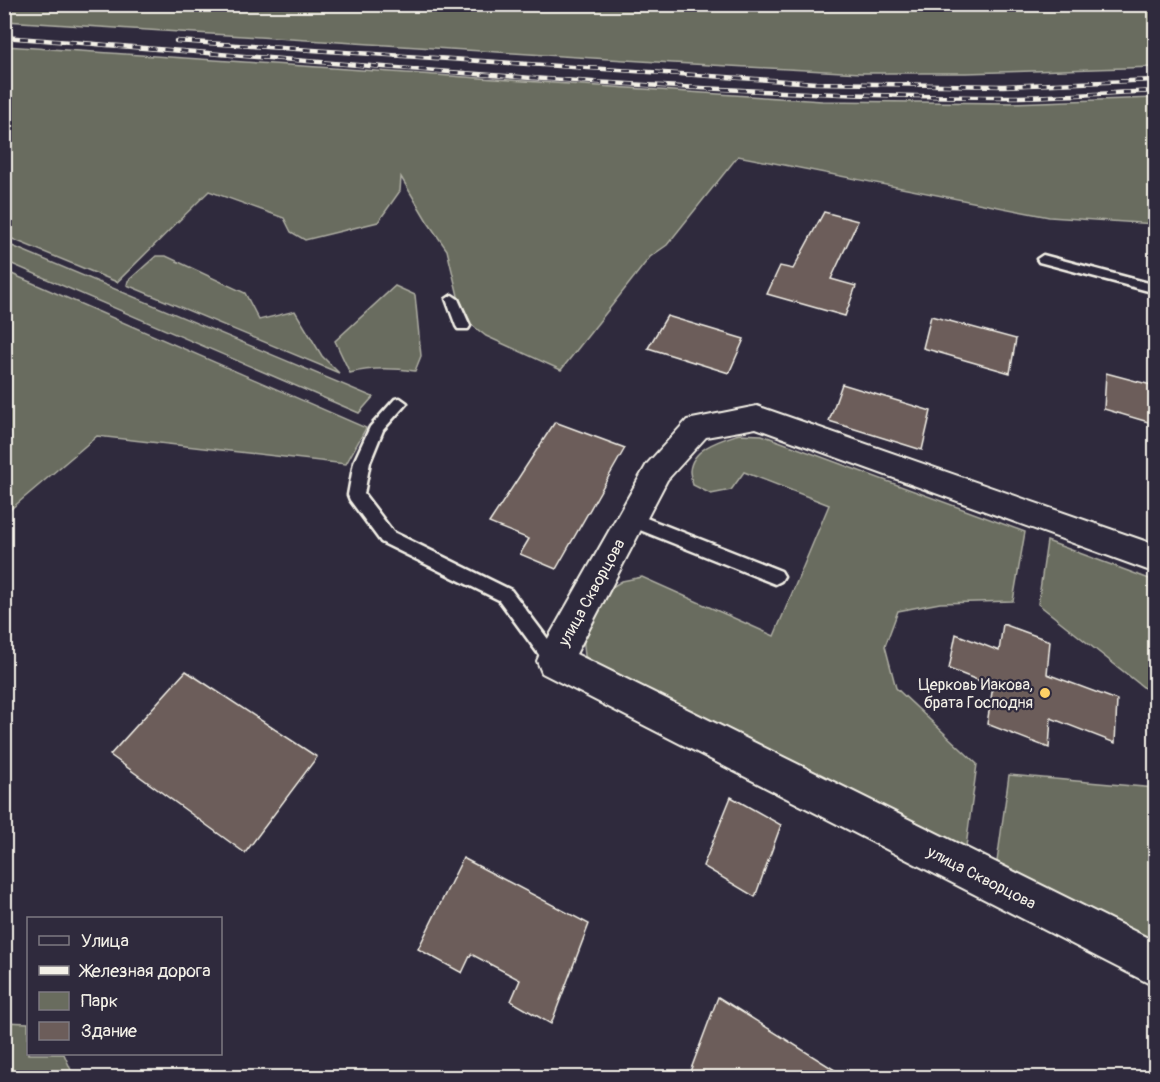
<svg xmlns="http://www.w3.org/2000/svg" width="1160" height="1082" font-family="Pangolin,sans-serif">
  <style>
    .green { fill: #696c5e; stroke: #aeaea3; stroke-width: 1.5 }
    .building { fill: #6c5d5a; stroke: #f4f1e8; stroke-width: 1.5 }
    .lines { fill: none; stroke-linecap: round; stroke-linejoin: round }
    .service-casing { stroke: #f4f1e8; stroke-width: 5 }
    .minor-casing { stroke: #f4f1e8; stroke-width: 4 }
    .service { fill: #2f2a3d; fill-rule: evenodd }
    .minor { fill: #2f2a3d; fill-rule: evenodd }
    .rail-casing { stroke: #f4f1e8; stroke-width: 4.5 }
    .rail { stroke: #2f2a3d; stroke-width: 3; stroke-dasharray: 8; stroke-linecap: butt }
    .poi-dot { fill: #ffd166; stroke: #2f2a3d; stroke-width: 2 }
    .labels { text-anchor: middle; stroke-width: 4.5; stroke-linejoin: round; paint-order: stroke }
    .street-label { font-size: 16px; fill: #f4f1e8; stroke: #2f2a3d }
    .poi-label { font-size: 16px; fill: #f4f1e8; stroke: #2f2a3d; text-anchor: end }
  </style>
  <rect width="100%" height="100%" fill="#2f2a3d"/>
  <filter id="ink" filterUnits="userSpaceOnUse"><feTurbulence type="fractalNoise" baseFrequency=".0167" numOctaves="2"/><feDisplacementMap in="SourceGraphic" scale="12" xChannelSelector="R" yChannelSelector="G"/><feConvolveMatrix kernelMatrix="1 2 1 2 8 2 1 2 1" color-interpolation-filters="sRGB"/></filter>
  <g filter="url(#ink)">
    <!-- green -->
    <path class="green" d="M4,5h1151v62l-189,6h-105l-188,-10 -668,-42z
      M5,46l817,55 190,2 143,-5v126l-106,-7 -311,-61 -71,89 -17,12 -89,113 -75,-34 -14,-11 -14,-29 -11,-46 -20,-29 -26,-44 -1,14 -22,31 -73,18 -14,-8 -7,-14 -75,-27 -92,91 -112,-46z
      M4,243h1l368,154 -14,16 -354,-152z
      M156,256h10l79,37 14,27 36,-9 27,45 17,17 -212,-88 1,-4z
      M5,271l361,157 -20,36 -249,-28 -92,78z
      M395,286l20,9 6,61 -6,15c-22,-3 -43,-4 -65,2l-15,-32z
      M739,434l23,1 263,97 -12,69 -73,2 -42,8 -13,35 11,42 81,76 -12,90 -366,-182 -14,-16 -2,-21 24,-45 15,-9 20,-4 132,59 55,-131 -85,-33 -13,18 -20,4 -18,-9c-1,-4 -3,-10 -3,-14 2,-23 31,-31 49,-37z
      M1047,541l108,40v112l-8,-3 -109,-86z
      M1009,775l146,13v160l-159,-79z
      M4,1022l24,1v31h36l10,23h-69z"/>
    <!-- building -->
    <path class="building" d="M824,212l34,9 -27,58 25,7 -11,30 -78,-22 13,-28 13,3z
      M667,316l77,23 -15,34 -81,-25z
      M931,316l85,23 -6,34 -87,-25z
      M1106,373l49,13v38l-51,-15z
      M842,384l89,27 -9,39 -93,-29z
      M555,422l70,26 -69,121 -36,-15 9,-15 -40,-16z
      M1003,624l47,17 -3,33 70,26 -2,43 -64,-25 -2,30 -62,-24 6,-38 -44,-17 7,-35 43,17z
      M186,671l131,86 -72,96 -135,-98z
      M731,797l50,28 -26,72 -52,-31z
      M463,858l126,66 -38,100 -40,-23 9,-21 -49,-26 -9,19 -44,-24z
      M718,997l128,80h-158z"/>
    <g class="lines">
      <!-- service casing -->
      <g class="service-casing">
        <path id="service" d="M1043,255l113,30v8l-117,-31 -2,-3z
          M452,295l6,4 12,27 -2,3h-10l-2,-3 -10,-27z
          M400,398l7,5 -24,27 -13,32 -6,32 29,38 118,58 49,65 3,6 -3,6 -6,3 -6,-3 -49,-67 -118,-58 -31,-42 -2,-5 6,-33 16,-35 25,-28z
          M631,512l150,59 3,5 -3,5 -6,3 -150,-60 -2,-5 2,-5z"/>
      </g>
      <!-- minor casing -->
      <g class="minor-casing">
        <path id="minor" d="M757,406l399,139v28l-400,-145 -50,9 -39,43 -91,174 580,288v45l-614,-314 -5,-12 5,-12 105,-185 40,-44z"/>
      </g>
      <!-- service -->
      <use href="#service" class="service"/>
      <!-- minor -->
      <use href="#minor" class="minor"/>
      <!-- rail casing -->
      <g class="rail-casing">
        <path id="rail" d="M4,37c333,25 667,59 1001,60 51,0 101,-4 151,-6
          M176,41l640,42 187,3 153,-6"/>
      </g>
      <!-- rail -->
      <use href="#rail" class="rail"/>
    </g>
  </g>
  <!-- markers -->
  <circle class="poi-dot" cx="1045" cy="693" r="6"/>
  <g class="labels">
    <!-- street labels -->
    <g class="street-label">
      <text transform="translate(591 592) rotate(-61)" y="6">улица Скворцова</text>
      <text transform="translate(982 877) rotate(27)" y="6">улица Скворцова</text>
    </g>
    <!-- poi labels -->
    <g class="poi-label">
      <text x="1033" y="690">Церковь Иакова,<tspan x="1033" dy="18">брата Господня</tspan></text>
    </g>
  </g>
  <!-- margin -->
  <rect width="1160" height="1082" fill="none" stroke="#2f2a3d" stroke-width="24"/>
  <rect x="12" y="12" width="1136" height="1058" fill="none" stroke="#f4f1e8" stroke-width="2" filter="url(#ink)"/>
  <!-- legend -->
  <rect x="27" y="917" width="195" height="138" fill="#2f2a3d" stroke="#7e7a81" stroke-width="1.5"/>
  <rect x="39" y="936" width="30" height="9" fill="#2f2a3d" stroke="#7e7a81" stroke-width="1.5"/>
  <text x="81" y="947" font-size="18" fill="#f4f1e8">Улица</text>
  <rect x="39" y="966" width="30" height="9" fill="#f4f1e8" stroke="#7e7a81" stroke-width="1.5"/>
  <text x="81" y="977" font-size="18" fill="#f4f1e8">Железная дорога</text>
  <rect x="39" y="992" width="30" height="18" fill="#696c5e" stroke="#7e7a81" stroke-width="1.5"/>
  <text x="81" y="1007" font-size="18" fill="#f4f1e8">Парк</text>
  <rect x="39" y="1022" width="30" height="18" fill="#6c5d5a" stroke="#7e7a81" stroke-width="1.5"/>
  <text x="81" y="1037" font-size="18" fill="#f4f1e8">Здание</text>
</svg>
